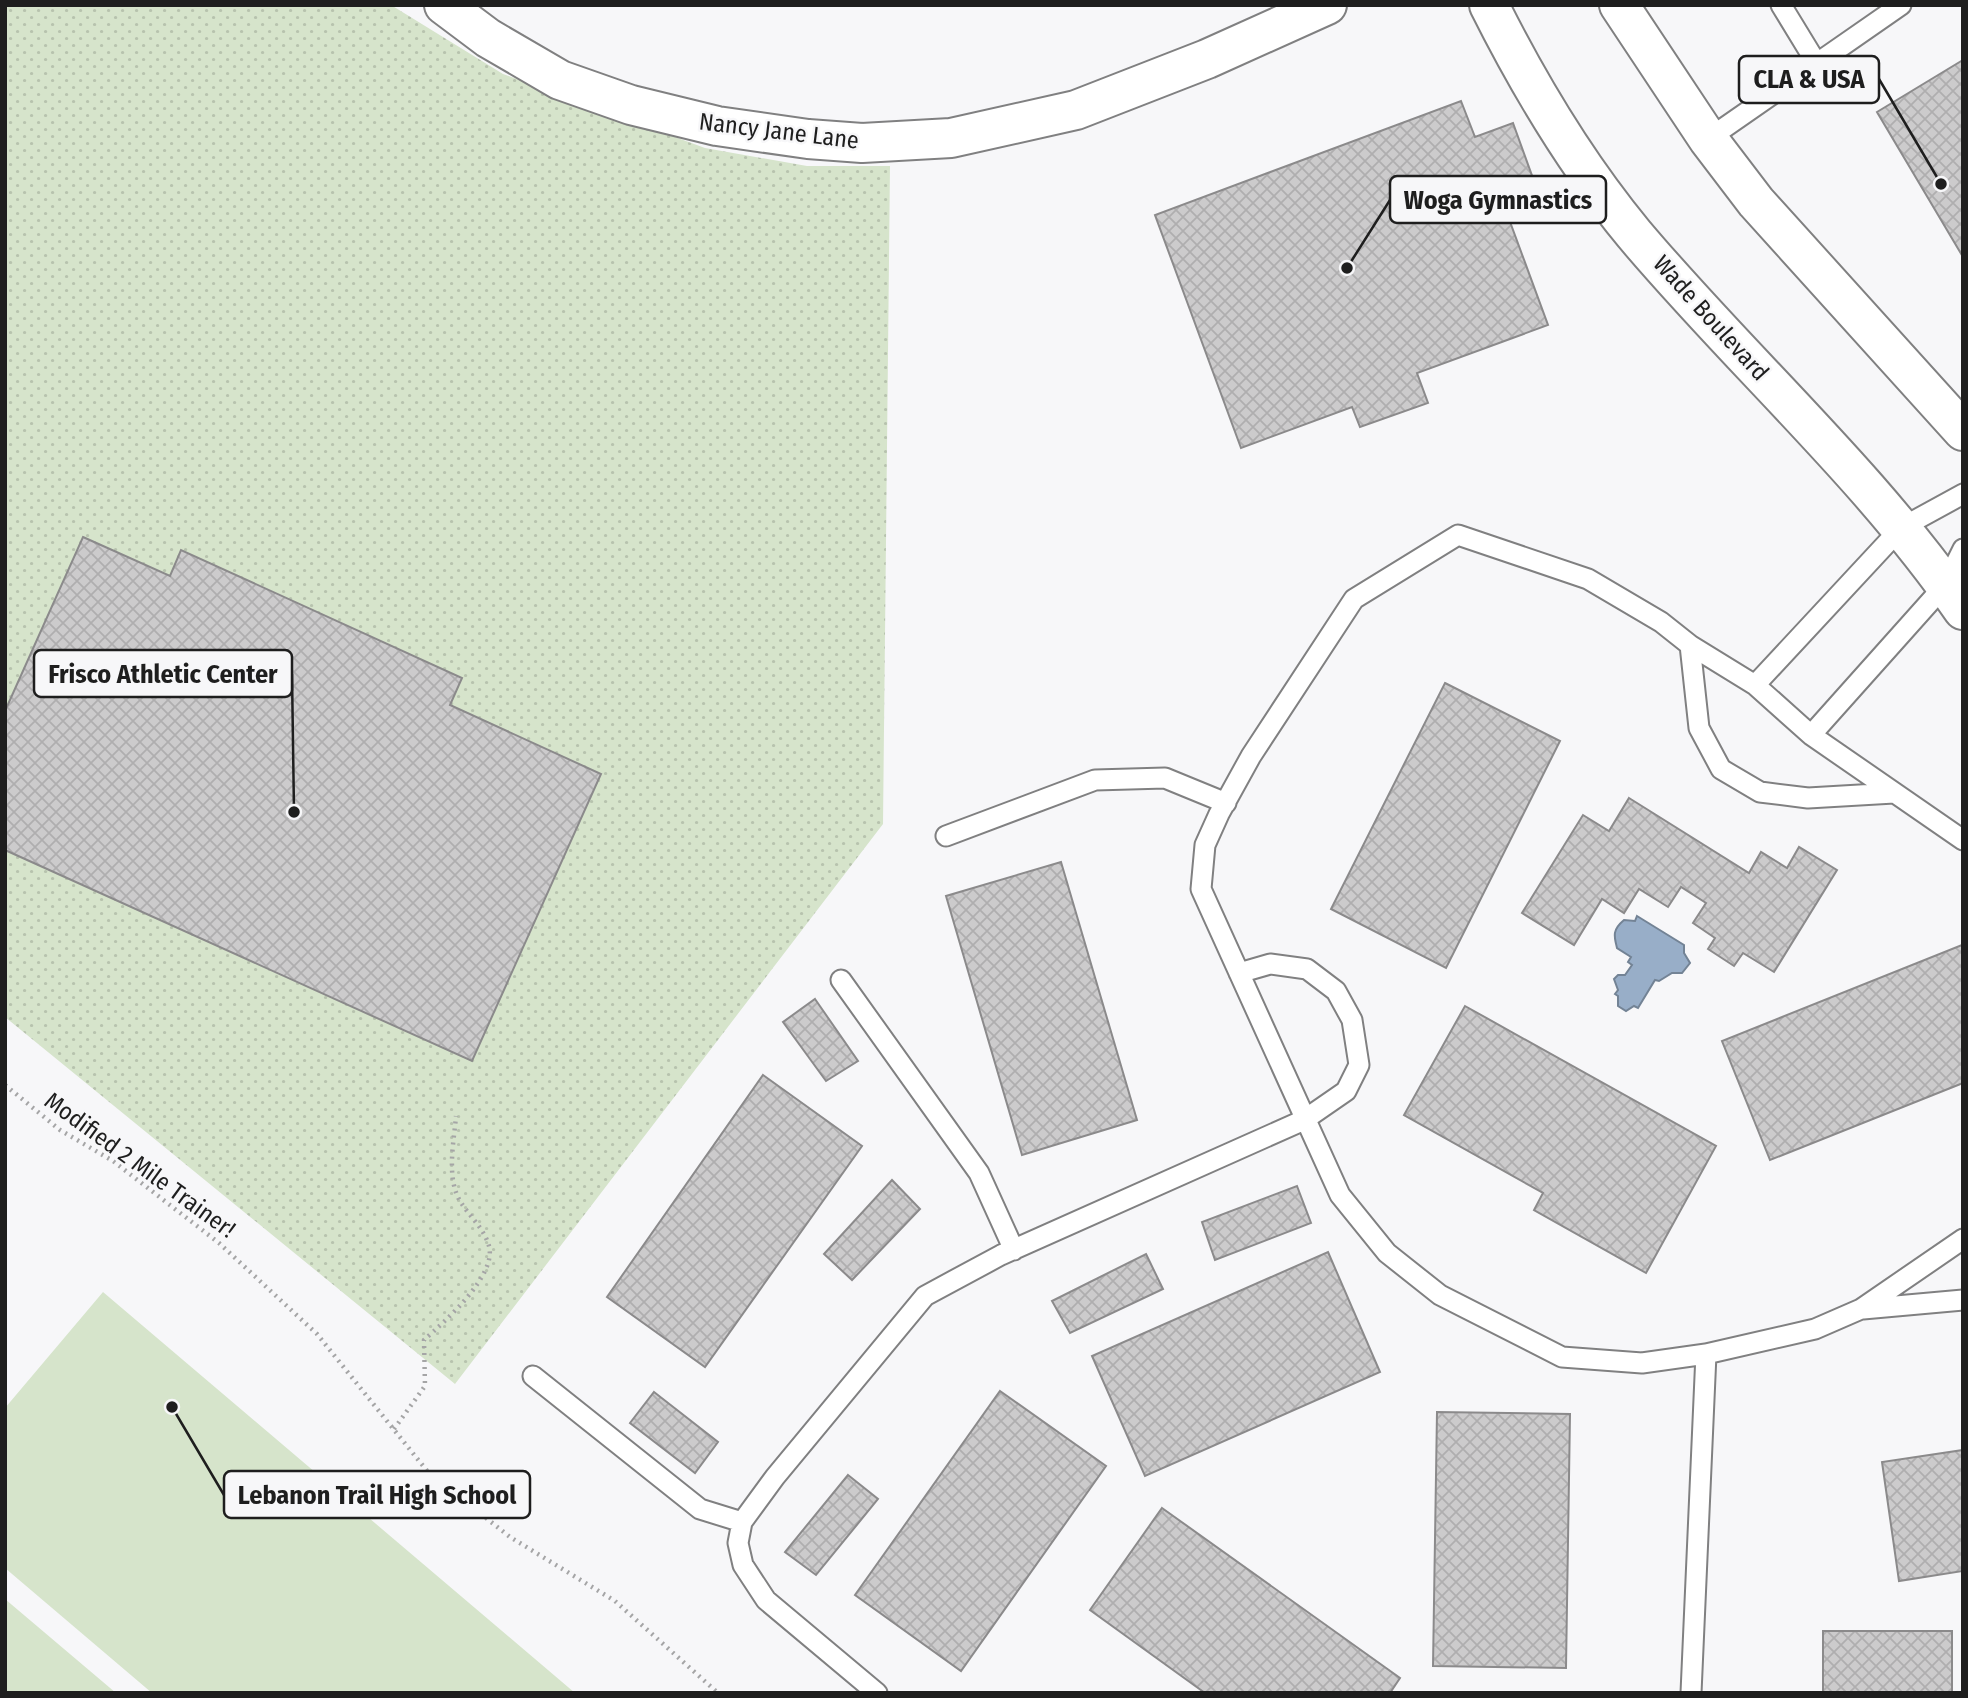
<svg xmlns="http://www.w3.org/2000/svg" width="1968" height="1698" font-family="'Fira Sans Condensed',sans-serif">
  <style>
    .green { fill: url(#green-dots) }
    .pitch { fill: #d6e4cb }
    .water { fill: #98aec8; stroke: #738395; stroke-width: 2 }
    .building { fill: url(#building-cross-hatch); stroke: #8b8a8b; stroke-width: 2 }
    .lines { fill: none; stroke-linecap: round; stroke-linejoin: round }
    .lane-casing { stroke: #808081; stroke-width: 23 }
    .secondary-casing { stroke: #808081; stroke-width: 42 }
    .path { stroke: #a5a5a6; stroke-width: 4.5; stroke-dasharray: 2 5; stroke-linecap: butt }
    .lane { stroke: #fff; stroke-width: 19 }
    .secondary { stroke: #fff; stroke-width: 38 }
    .labels { text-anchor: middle; stroke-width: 5; stroke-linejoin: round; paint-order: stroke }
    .street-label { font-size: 24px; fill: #1e1e1e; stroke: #f7f7f9 }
    .leader { fill: none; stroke: #1e1e1e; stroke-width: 2.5 }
    .callout-dot { fill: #1e1e1e; stroke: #f7f7f9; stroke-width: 2.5 }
    .callout { fill: #f7f7f9; stroke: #1e1e1e; stroke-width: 2.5 }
    .callout-label { font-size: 26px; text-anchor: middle; font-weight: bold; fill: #1e1e1e }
  </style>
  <defs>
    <pattern id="green-dots" width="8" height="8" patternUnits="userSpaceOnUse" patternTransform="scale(1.75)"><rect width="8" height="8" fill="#d6e4cb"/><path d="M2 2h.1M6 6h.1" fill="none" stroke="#b7c3ae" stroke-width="1.8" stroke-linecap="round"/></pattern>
    <pattern id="building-cross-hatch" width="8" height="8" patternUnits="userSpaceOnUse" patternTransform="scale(1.75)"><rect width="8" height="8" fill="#cccbcc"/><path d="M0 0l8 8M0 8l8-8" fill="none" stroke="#afaeaf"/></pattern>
  </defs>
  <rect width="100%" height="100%" fill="#f7f7f9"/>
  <!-- green -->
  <path class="green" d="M5,5h386l112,69 202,74 102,18h83l-7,658 -428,560 -450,-367z"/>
  <!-- pitch -->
  <path class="pitch" d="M103,1292l472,401h-423l-147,-125v-160z
    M5,1599l111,94h-111z"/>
  <!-- water -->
  <path class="water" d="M1637,916l47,29v8l6,10 -8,10h-10l-13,8 -4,-1 -17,28 -4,-2 -8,5 -8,-5v-10l-3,-2 3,-4 -4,-11 4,-4h7l7,-10 -4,-3 3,-5 -14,-9c-3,-12 -5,-18 7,-28l11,1z"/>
  <!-- building -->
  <path class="building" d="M1963,60v197l-86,-145z
    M1461,101l14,36 38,-14 30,83 -34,13 39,106 -131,48 11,30 -68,24 -8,-20 -111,41 -86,-233z
    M83,537l87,39 11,-26 281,128 -12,27 151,69 -129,287 -467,-211v-139z
    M1445,683l115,58 -114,227 -115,-59z
    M1629,798l120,75 12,-21 26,16 12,-21 38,23 -63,102 -31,-19 -9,13 -26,-17 7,-11 -22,-15 13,-20 -25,-16 -13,20 -29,-18 -15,24 -22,-14 -28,46 -52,-32 61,-98 26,16z
    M1061,862l76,258 -115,35 -76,-259z
    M1962,945l1,138 -193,77 -48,-119z
    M815,999l43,62 -32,20 -43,-59z
    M1465,1006l251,140 -70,127 -112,-63 9,-17 -139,-78z
    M763,1075l99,71 -157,221 -98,-70z
    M892,1180l28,29 -68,71 -28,-26z
    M1297,1186l14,37 -96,37 -13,-38z
    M1328,1252l52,120 -235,104 -53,-120z
    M1146,1254l17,35 -93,44 -18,-32z
    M1000,1391l106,75 -145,205 -106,-76z
    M654,1392l64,50 -23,31 -65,-50z
    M1437,1412l133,2 -4,254 -133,-2z
    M1963,1450v121l-64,10 -17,-119z
    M848,1475l30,24 -62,76 -31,-23z
    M1162,1508l238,170 -10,15h-185l-115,-83z
    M1823,1631h129v62h-129z"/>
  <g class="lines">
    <!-- lane casing -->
    <g class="lane-casing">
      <path id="lane" d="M1781,5l36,59
        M1708,139l193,-134
        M1690,645l9,83 22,41 39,23 48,6 86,-5
        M1755,685l146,-157 62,-34
        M1811,735l134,-150 18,-36
        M946,836l149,-56 70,-2 61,25
        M841,980l138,193 35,77
        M1863,1309l100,-9
        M1706,1354l109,-25 46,-20 102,-70
        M533,1376l167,133 42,13
        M877,1693l-111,-93 -23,-35 -5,-22 4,-21 33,-45 150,-181 76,-41 303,-135 42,-29 13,-26 -7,-45 -16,-29 -29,-22 -37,-5 -31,9
        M1691,1693l15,-339 -64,9 -80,-6 -122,-62 -53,-42 -47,-58 -139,-306 4,-44 14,-31 32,-58 103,-157 104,-64 130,44 73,43 29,23 65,40 56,50 152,105"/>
    </g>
    <!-- secondary casing -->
    <g class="secondary-casing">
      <path id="secondary" d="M444,5l44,33 72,42 71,25 86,21 91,13 54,4 89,-5 125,-28 131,-51 120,-54
        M1489,5c40,80 88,160 145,229 107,127 234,239 329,376
        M1619,5l89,134 48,63 207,229"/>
    </g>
    <!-- path -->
    <path class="path" d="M5,1085l55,45 53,31 106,82 98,91 111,138 82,65 105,64 103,92
      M394,1429l31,-43 -1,-46c20,-18 73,-64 65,-94 -5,-18 -20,-30 -29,-45 -14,-24 -6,-59 -4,-85"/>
    <!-- lane -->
    <use href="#lane" class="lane"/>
    <!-- secondary -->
    <use href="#secondary" class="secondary"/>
  </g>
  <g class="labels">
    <!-- street labels -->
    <g class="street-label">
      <text transform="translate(779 131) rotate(7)" y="8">Nancy Jane Lane</text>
      <text transform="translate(1711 318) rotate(48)" y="8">Wade Boulevard</text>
      <text transform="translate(140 1165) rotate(36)" y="8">Modified 2 Mile Trainer!</text>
    </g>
  </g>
  <!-- callouts -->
  <path class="leader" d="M1941 184L1879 79M1347 268L1390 200M294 812L292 674M172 1407L224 1495"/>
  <g class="callout-dot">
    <circle cx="1941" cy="184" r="7"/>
    <circle cx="1347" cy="268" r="7"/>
    <circle cx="294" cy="812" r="7"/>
    <circle cx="172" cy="1407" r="7"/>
  </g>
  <g class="callout">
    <rect x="1739" y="56" width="140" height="47" rx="7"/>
    <rect x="1390" y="176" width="216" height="47" rx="7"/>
    <rect x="34" y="650" width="258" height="47" rx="7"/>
    <rect x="224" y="1471" width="306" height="47" rx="7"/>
  </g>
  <g class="callout-label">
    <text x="1809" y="88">CLA &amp; USA</text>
    <text x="1498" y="209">Woga Gymnastics</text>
    <text x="163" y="683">Frisco Athletic Center</text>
    <text x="377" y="1504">Lebanon Trail High School</text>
  </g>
  <!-- border -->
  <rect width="1968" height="1698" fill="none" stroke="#1e1e1e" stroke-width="14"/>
</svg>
